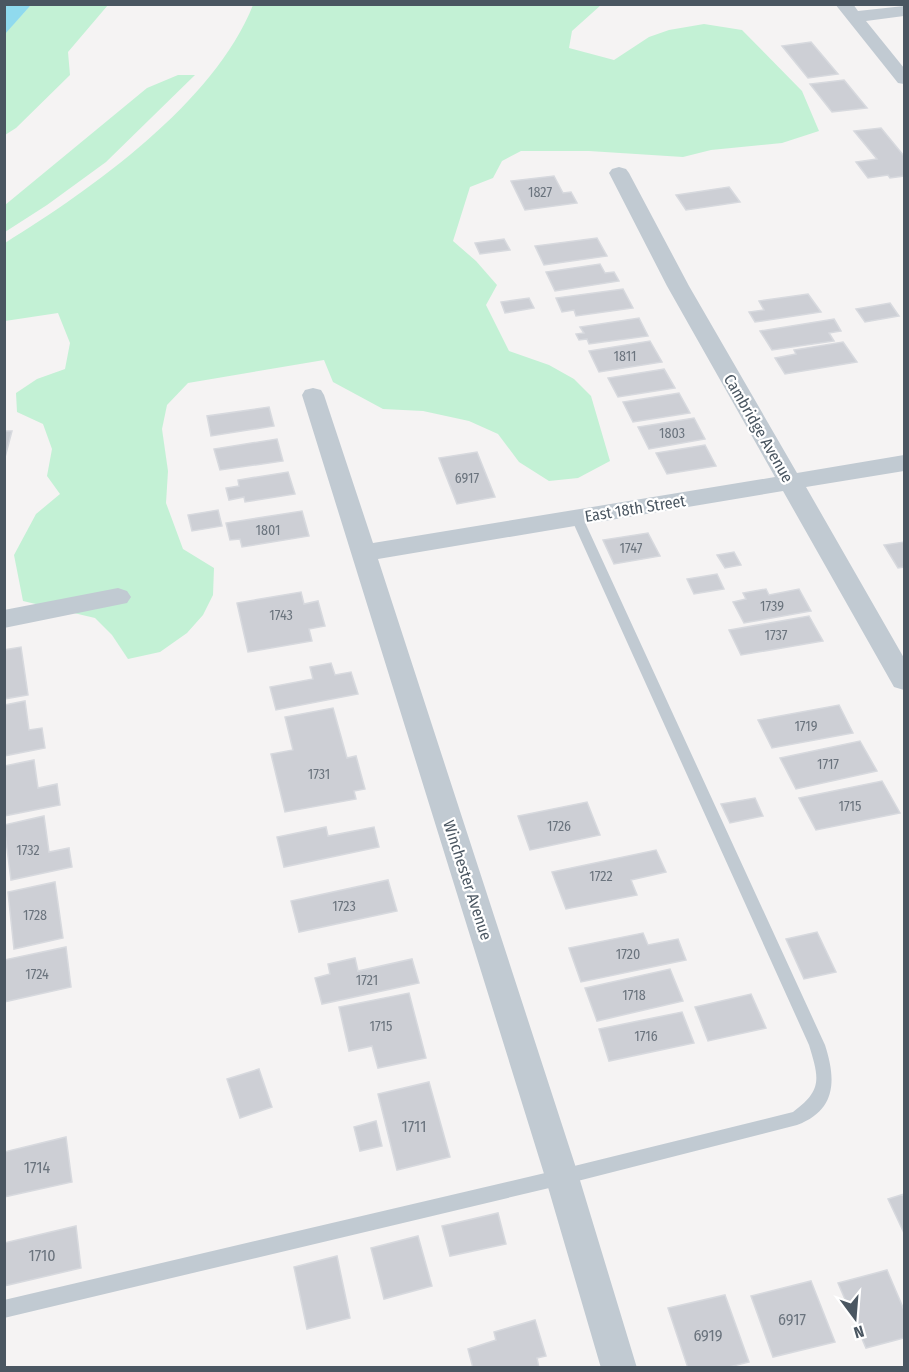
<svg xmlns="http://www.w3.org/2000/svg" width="909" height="1372" font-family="'Fira Sans Condensed',sans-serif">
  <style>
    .green { fill: #c3f1d5 }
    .water { fill: #90daee }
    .building { fill: #cdcfd5; stroke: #d7d9de; stroke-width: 1.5 }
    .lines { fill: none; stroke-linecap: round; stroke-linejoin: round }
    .lane { fill: #c1cad2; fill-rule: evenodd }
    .street { fill: #c1cad2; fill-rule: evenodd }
    .labels { text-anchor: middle; stroke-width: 4.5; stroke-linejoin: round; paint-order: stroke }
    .number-label { font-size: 14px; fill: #6b747e }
    .street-label { font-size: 16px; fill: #4a5661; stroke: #fff }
    .near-number-label { font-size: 16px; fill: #6b747e }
  </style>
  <rect width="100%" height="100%" fill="#f5f3f3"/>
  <!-- green -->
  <path class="green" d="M31,5h77l-40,47 2,23 -54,53 -11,7 -1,-101z
    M253,5h348l-29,26 -3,17 45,12 35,-23 20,-7 35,-6 38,6 60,61 17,40 -37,12 -71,7 -28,7 -94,-6h-68l-19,10 -9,17 -23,9 -17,54 23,20 21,24 -11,20 23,46 40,14 25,14 17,17 19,65 -32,17 -29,3 -30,-19 -21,-28 -29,-13 -46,-10 -40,-2 -50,-27 -9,-22 -136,23 -21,22 -5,24 6,42 -2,32 17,46 31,19 -1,27 -10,20 -16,18 -27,19 -32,7 -16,-24 -17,-17 -72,-17 -9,-46 22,-41 24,-20 -13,-18 5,-27 -9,-25 -26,-12 -1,-19 21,-14 28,-10 5,-26 -12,-30 -53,8v-78c87,-54 209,-140 248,-238z
    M178,75h17l-89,87 -59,43 -42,27v-27l142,-117z"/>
  <!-- water -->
  <path class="water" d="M5,4l26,1 -26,29 -1,-29z"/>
  <!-- building -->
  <path class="building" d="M811,42l27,32 -30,4 -26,-32z
    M844,80l23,28 -35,4 -22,-28z
    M881,128l23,28v20l-14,2 -2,-3 -20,3 -12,-16 21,-3 -23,-28z
    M554,176l9,17 8,-1 6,11 -52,7 -14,-29z
    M729,187l11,15 -54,8 -10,-15z
    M597,238l10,18 -63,9 -9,-19z
    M504,239l6,11 -30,4 -5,-11z
    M600,264l5,9 9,-1 5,9 -64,10 -9,-19z
    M623,289l10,19 -57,8 -2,-6 -12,2 -6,-14z
    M808,294l13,18 -66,10 -6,-10 15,-2 -5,-9z
    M529,298l5,10 -29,5 -4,-11z
    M890,303l9,13 -34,6 -9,-13z
    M639,318l9,18 -59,8 -2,-5 -8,1 -3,-6 8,-1 -4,-6z
    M834,319l7,12 -12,2 5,8 -62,9 -12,-19z
    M650,341l12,21 -63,10 -10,-21z
    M843,342l14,20 -72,12 -10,-16 21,-4 -2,-4z
    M664,369l11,19 -57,9 -10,-19z
    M679,393l11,20 -57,9 -10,-20z
    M269,407l5,19 -63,10 -4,-20z
    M694,418l11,21 -56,10 -11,-22z
    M4,431h8l-8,30z
    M277,439l6,22 -63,9 -6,-21z
    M705,445l11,21 -49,8 -11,-21z
    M477,452l18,45 -38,7 -18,-46z
    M288,472l7,22 -50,8 -1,-5 -15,3 -3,-12 13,-2 -1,-6z
    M218,510l4,16 -30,5 -4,-16z
    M302,511l7,25 -67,11 -2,-8 -10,1 -4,-17z
    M648,533l12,23 -46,8 -11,-24z
    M904,542v25l-6,1 -14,-23z
    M734,552l7,13 -16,3 -8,-13z
    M717,574l7,15 -30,5 -7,-15z
    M766,589l3,6 30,-6 12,22 -67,12 -11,-21 13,-3 -3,-6z
    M301,592l3,12 14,-3 7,25 -16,3 3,12 -64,11 -11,-49z
    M809,616l14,25 -82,14 -12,-25z
    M21,647l7,48 -24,4v-49z
    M331,663l4,12 16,-3 7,22 -82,16 -6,-23 43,-8 -3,-12z
    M25,701l4,29 13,-2 3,20 -41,8v-51z
    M839,705l14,28 -81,15 -14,-28z
    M333,708l14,50 9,-2 9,33 -11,2 2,8 -71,13 -14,-58 22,-4 -8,-33z
    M860,741l17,30 -81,18 -16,-31z
    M34,760l4,28 19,-4 3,21 -56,11v-50z
    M882,781l18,32 -84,17 -17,-32z
    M755,798l8,18 -33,7 -9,-19z
    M587,802l13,33 -70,15 -12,-34z
    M44,816l5,36 20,-4 3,19 -61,13 -7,-55z
    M326,827l2,9 46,-9 5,20 -95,20 -7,-30z
    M656,850l10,22 -35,8 6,15 -71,14 -14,-37z
    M388,880l9,31 -98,21 -8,-31z
    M55,882l8,56 -49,11 -6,-57z
    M817,932l19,40 -32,7 -18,-40z
    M643,933l5,12 30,-6 8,21 -105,22 -12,-34z
    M66,947l5,40 -67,15v-42z
    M355,958l3,13 54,-12 7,24 -97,21 -7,-26 15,-4 -2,-10z
    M670,969l13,32 -86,20 -12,-33z
    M409,993l17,65 -48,10 -6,-22 -23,5 -10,-44z
    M751,994l15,34 -58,13 -13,-34z
    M682,1012l12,31 -85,18 -10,-32z
    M259,1069l13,38 -32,11 -13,-39z
    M429,1082l21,75 -53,13 -19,-76z
    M376,1121l6,25 -22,5 -6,-24z
    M66,1137l6,45 -68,15v-45z
    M904,1194v39l-16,-34z
    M498,1213l8,31 -56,12 -8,-30z
    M76,1226l5,42 -77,18v-43z
    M418,1236l14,50 -48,13 -13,-51z
    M337,1256l13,62 -43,11 -13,-62z
    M887,1270l17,40v28l-38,10 -28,-65z
    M811,1281l24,61 -62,15 -22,-61z
    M725,1295l24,67 -24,6h-37l-20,-60z
    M535,1320l11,36 -9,2 2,10h-66l-5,-19 28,-9 -2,-8z"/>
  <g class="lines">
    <!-- lane -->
    <path class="lane" d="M577,514l6,4 242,527c11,34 12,65 -28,80l-235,60 -558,133v-18l558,-131 231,-57c30,-22 26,-34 16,-67l-238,-527z"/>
    <!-- street -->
    <path class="street" d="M835,4h18l5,7 46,-5v10l-38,5 38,47v16l-6,-1z
      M619,167l7,2 3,4 60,113 108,187 107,-18v16l-98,16 98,171v32l-10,-3 -111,-196 -405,68 201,618 58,191h-36l-56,-191 -243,-782 3,-5 8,-2 8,2 3,5 49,148 402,-66 -108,-191 -58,-113 3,-4z
      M118,588l9,3 4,6 -4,6 -123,25v-18z"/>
  </g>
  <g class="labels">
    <!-- number labels -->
    <g class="number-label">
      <text x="540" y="197">1827</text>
      <text x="625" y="361">1811</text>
      <text x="672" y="438">1803</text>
      <text x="467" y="483">6917</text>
      <text x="268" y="535">1801</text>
      <text x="631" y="553">1747</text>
      <text x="772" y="611">1739</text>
      <text x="281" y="620">1743</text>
      <text x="776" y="640">1737</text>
      <text x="806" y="731">1719</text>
      <text x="828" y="769">1717</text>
      <text x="319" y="779">1731</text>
      <text x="850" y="811">1715</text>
      <text x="559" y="831">1726</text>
      <text x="28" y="855">1732</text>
      <text x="601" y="881">1722</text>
      <text x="344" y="911">1723</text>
      <text x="35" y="920">1728</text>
      <text x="628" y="959">1720</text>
      <text x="37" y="979">1724</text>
      <text x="367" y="985">1721</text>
      <text x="634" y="1000">1718</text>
      <text x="381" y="1031">1715</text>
      <text x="646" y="1041">1716</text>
    </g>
    <!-- street labels -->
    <g class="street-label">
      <text transform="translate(759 428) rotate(60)" y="6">Cambridge Avenue</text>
      <text transform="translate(635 508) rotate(-9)" y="6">East 18th Street</text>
      <text transform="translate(468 880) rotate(72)" y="6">Winchester Avenue</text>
    </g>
    <!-- near-number labels -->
    <g class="near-number-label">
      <text x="414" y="1132">1711</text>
      <text x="37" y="1173">1714</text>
      <text x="42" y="1261">1710</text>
      <text x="792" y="1325">6917</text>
      <text x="708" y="1341">6919</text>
    </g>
  </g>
  <!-- border -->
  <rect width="909" height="1372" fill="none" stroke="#4a5661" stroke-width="12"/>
  <!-- north arrow -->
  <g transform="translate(855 1318) rotate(164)" stroke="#ffffff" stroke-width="4.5" paint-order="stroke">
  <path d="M0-4.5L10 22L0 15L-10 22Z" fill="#4a5661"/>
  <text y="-9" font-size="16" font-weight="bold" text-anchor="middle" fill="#4a5661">N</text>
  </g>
</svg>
